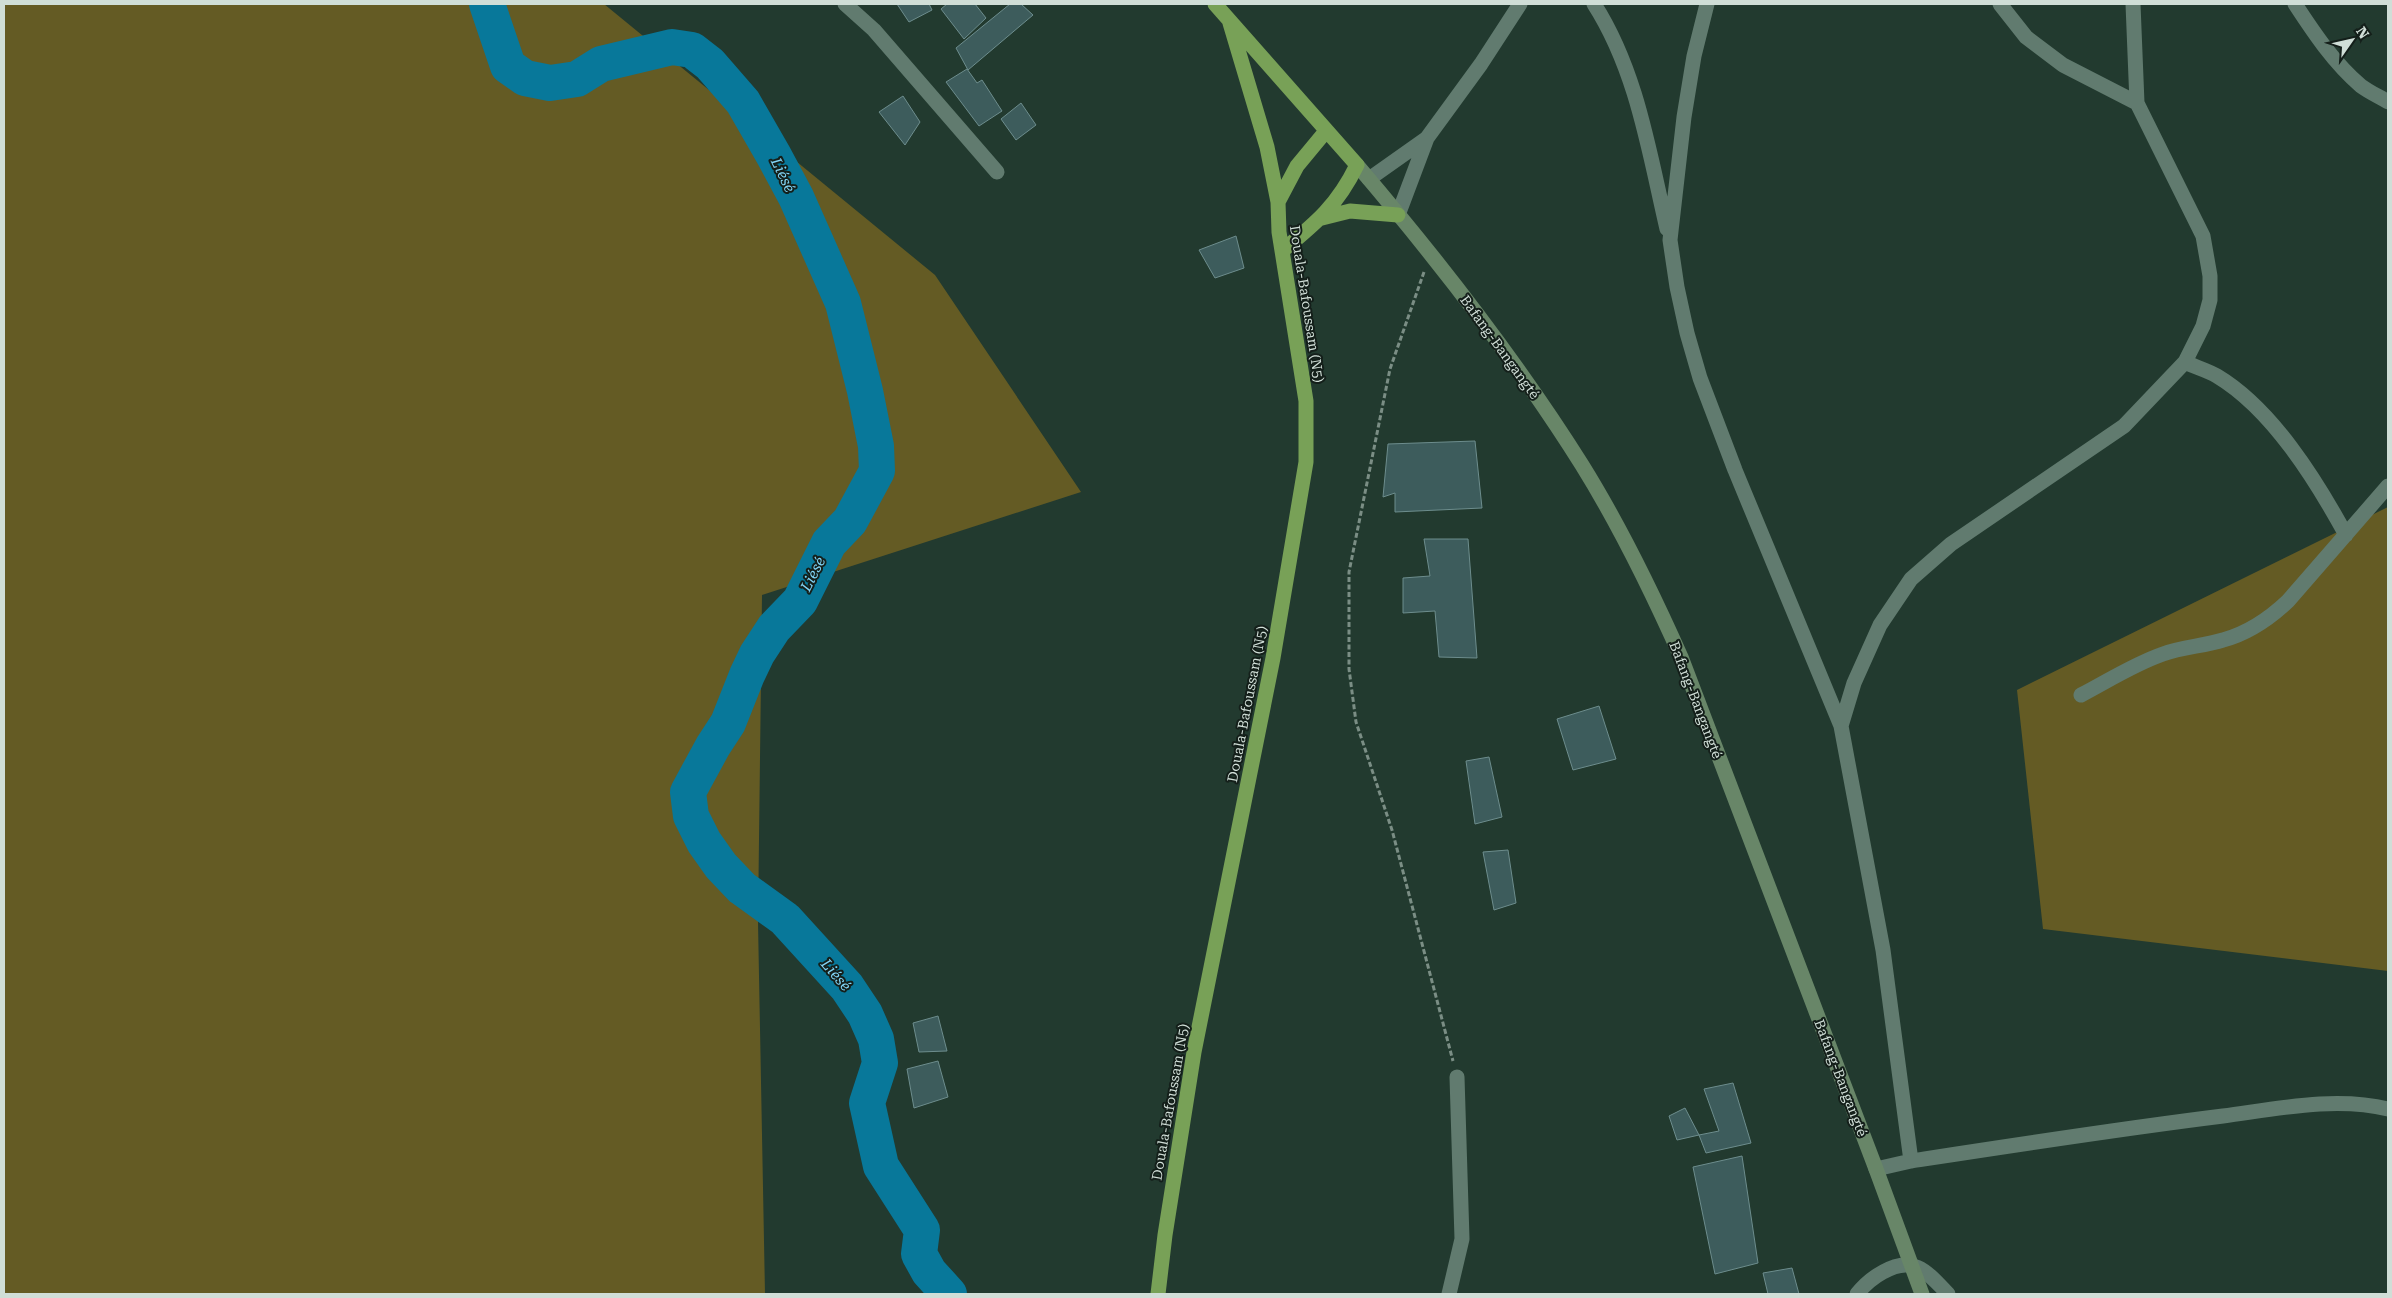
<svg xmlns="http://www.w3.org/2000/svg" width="2392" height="1298" font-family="'Roboto Serif',serif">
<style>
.forest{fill:#645b24}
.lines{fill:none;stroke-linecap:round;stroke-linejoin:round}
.river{stroke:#08789a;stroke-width:36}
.building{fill:#3d5c5c;stroke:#6d8d8d}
.path{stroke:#7b8e85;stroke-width:3;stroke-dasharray:5 2.5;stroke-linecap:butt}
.street{stroke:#617b6f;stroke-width:15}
.secondary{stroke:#688668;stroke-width:15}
.highway{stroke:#78a157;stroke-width:15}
.labels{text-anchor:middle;stroke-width:4;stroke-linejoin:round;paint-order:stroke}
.street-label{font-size:14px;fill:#d0ded7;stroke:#141f1a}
.water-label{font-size:15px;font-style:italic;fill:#82d5f7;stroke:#141f1a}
</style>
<rect width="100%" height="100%" fill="#223a2f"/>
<path class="forest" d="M 4,4 L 604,4 L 935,275 L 1081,492 L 762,595 L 758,922 L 765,1294 L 4,1294 Z
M 2388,507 L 2388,971 L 2043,929 L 2017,690 Z"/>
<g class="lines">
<path class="river" d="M 487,4 L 508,66 L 525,78 L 550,83 L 577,79 L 601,64 L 672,47 L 692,50 L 710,64 L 743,102 L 774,156 L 796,197 L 843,303 L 865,391 L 876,446 L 877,471 L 850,521 L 829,543 L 800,601 L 774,628 L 757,654 L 747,675 L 728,723 L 713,746 L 688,792 L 691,816 L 704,842 L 721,866 L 742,888 L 785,919 L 847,987 L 865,1014 L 876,1039 L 880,1063 L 867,1103 L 881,1166 L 922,1230 L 919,1254 L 929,1272 L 949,1294"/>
</g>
<path class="building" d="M 897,4 L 929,4 L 932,10 L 909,22 Z
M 947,4 L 975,4 L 986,18 L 964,39 L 941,9 Z
M 1010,4 L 1021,4 L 1033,15 L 968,70 L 956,48 Z
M 967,69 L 977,83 L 982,80 L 1002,111 L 979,126 L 946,82 Z
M 903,96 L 920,122 L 905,145 L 879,112 Z
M 1021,103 L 1036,125 L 1016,140 L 1001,119 Z
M 1236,236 L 1244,268 L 1215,278 L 1199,250 Z
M 1475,441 L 1482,508 L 1395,512 L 1395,493 L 1383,497 L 1388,444 Z
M 1424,539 L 1468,539 L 1477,658 L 1439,657 L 1435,611 L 1403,613 L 1403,578 L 1430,576 Z
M 1599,706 L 1616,759 L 1573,770 L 1557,719 Z
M 1489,757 L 1502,817 L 1475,824 L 1466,761 Z
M 1508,850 L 1516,903 L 1494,910 L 1483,852 Z
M 938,1016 L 947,1051 L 919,1052 L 913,1023 Z
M 938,1061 L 948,1097 L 914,1108 L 907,1069 Z
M 1733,1083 L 1751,1143 L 1706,1153 L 1699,1135 L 1719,1131 L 1704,1089 Z
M 1685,1108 L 1699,1135 L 1677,1140 L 1669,1116 Z
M 1742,1156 L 1758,1263 L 1715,1274 L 1693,1167 Z
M 1792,1268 L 1799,1294 L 1768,1294 L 1763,1273 Z"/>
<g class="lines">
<path class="path" d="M 1424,272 L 1390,369 L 1349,572 L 1349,669 L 1356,722 L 1392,830 L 1453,1061"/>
<path class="street" d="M 845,4 L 874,30 L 997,172
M 1594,4 C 1637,71 1649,152 1667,229
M 1707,4 L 1694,56 L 1684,117 L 1670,240 L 1677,287 L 1687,333 L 1700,378 L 1735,470 L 1841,726
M 2133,4 L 2137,103
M 2295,4 C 2314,33 2334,63 2361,86 C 2369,92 2380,97 2388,102
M 1369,179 L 1427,138 L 1481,64 L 1520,4
M 1398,215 L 1427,138
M 2185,362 C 2195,367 2207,370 2217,376 C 2272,409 2316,480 2346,535
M 2081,695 C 2108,681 2134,664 2163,654 C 2182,647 2204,646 2223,640 C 2249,633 2269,619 2288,601 L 2388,486
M 1911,1161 L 1883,950 L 1841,726 L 1854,683 L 1880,625 L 1911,579 L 1951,544 L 2124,426 L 2185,362 L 2203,326 L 2210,300 L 2210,276 L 2203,236 L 2137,103 L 2063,65 L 2026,37 L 2000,4
M 1876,1169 L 1911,1161 C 2015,1145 2118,1129 2223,1116 C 2276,1109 2335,1096 2388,1109
M 1449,1294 L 1462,1239 L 1457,1077
M 1857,1294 C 1865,1284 1872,1278 1883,1272 C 1914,1254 1928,1273 1948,1294"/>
<path class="secondary" d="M 1357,165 C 1438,260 1516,360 1582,465 C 1620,526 1652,592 1681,657 L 1876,1169 L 1922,1294"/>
<path class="highway" d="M 1215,4 L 1357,165 C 1337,206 1316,223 1282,251
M 1230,23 L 1267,147 L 1278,202
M 1322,218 L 1350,211 L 1398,215
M 1158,1294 L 1165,1235 L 1194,1052 L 1273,658 L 1306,462 L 1306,401 L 1279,232 L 1278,202 L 1297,166 L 1326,131"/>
</g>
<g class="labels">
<g class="street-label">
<text transform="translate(1307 304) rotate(81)" y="5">Douala-Bafoussam (N5)</text>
<text transform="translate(1500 347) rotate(54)" y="5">Bafang-Bangangté</text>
<text transform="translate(1696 700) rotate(69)" y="5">Bafang-Bangangté</text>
<text transform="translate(1247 704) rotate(-79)" y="5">Douala-Bafoussam (N5)</text>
<text transform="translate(1841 1078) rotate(69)" y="5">Bafang-Bangangté</text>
<text transform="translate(1170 1102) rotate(-80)" y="5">Douala-Bafoussam (N5)</text>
</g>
<g class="water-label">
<text transform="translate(783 175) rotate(64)" y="5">Liésé</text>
<text transform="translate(813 574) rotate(-63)" y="5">Liésé</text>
<text transform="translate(836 975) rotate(49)" y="5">Liésé</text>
</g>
</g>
<rect width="2392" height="1298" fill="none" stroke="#d0ded7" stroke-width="10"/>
<g transform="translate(2352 40) rotate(56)" stroke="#141f1a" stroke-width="4" paint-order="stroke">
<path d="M0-4L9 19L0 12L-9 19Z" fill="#d0ded7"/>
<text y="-8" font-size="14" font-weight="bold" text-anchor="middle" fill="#d0ded7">N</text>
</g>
</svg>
